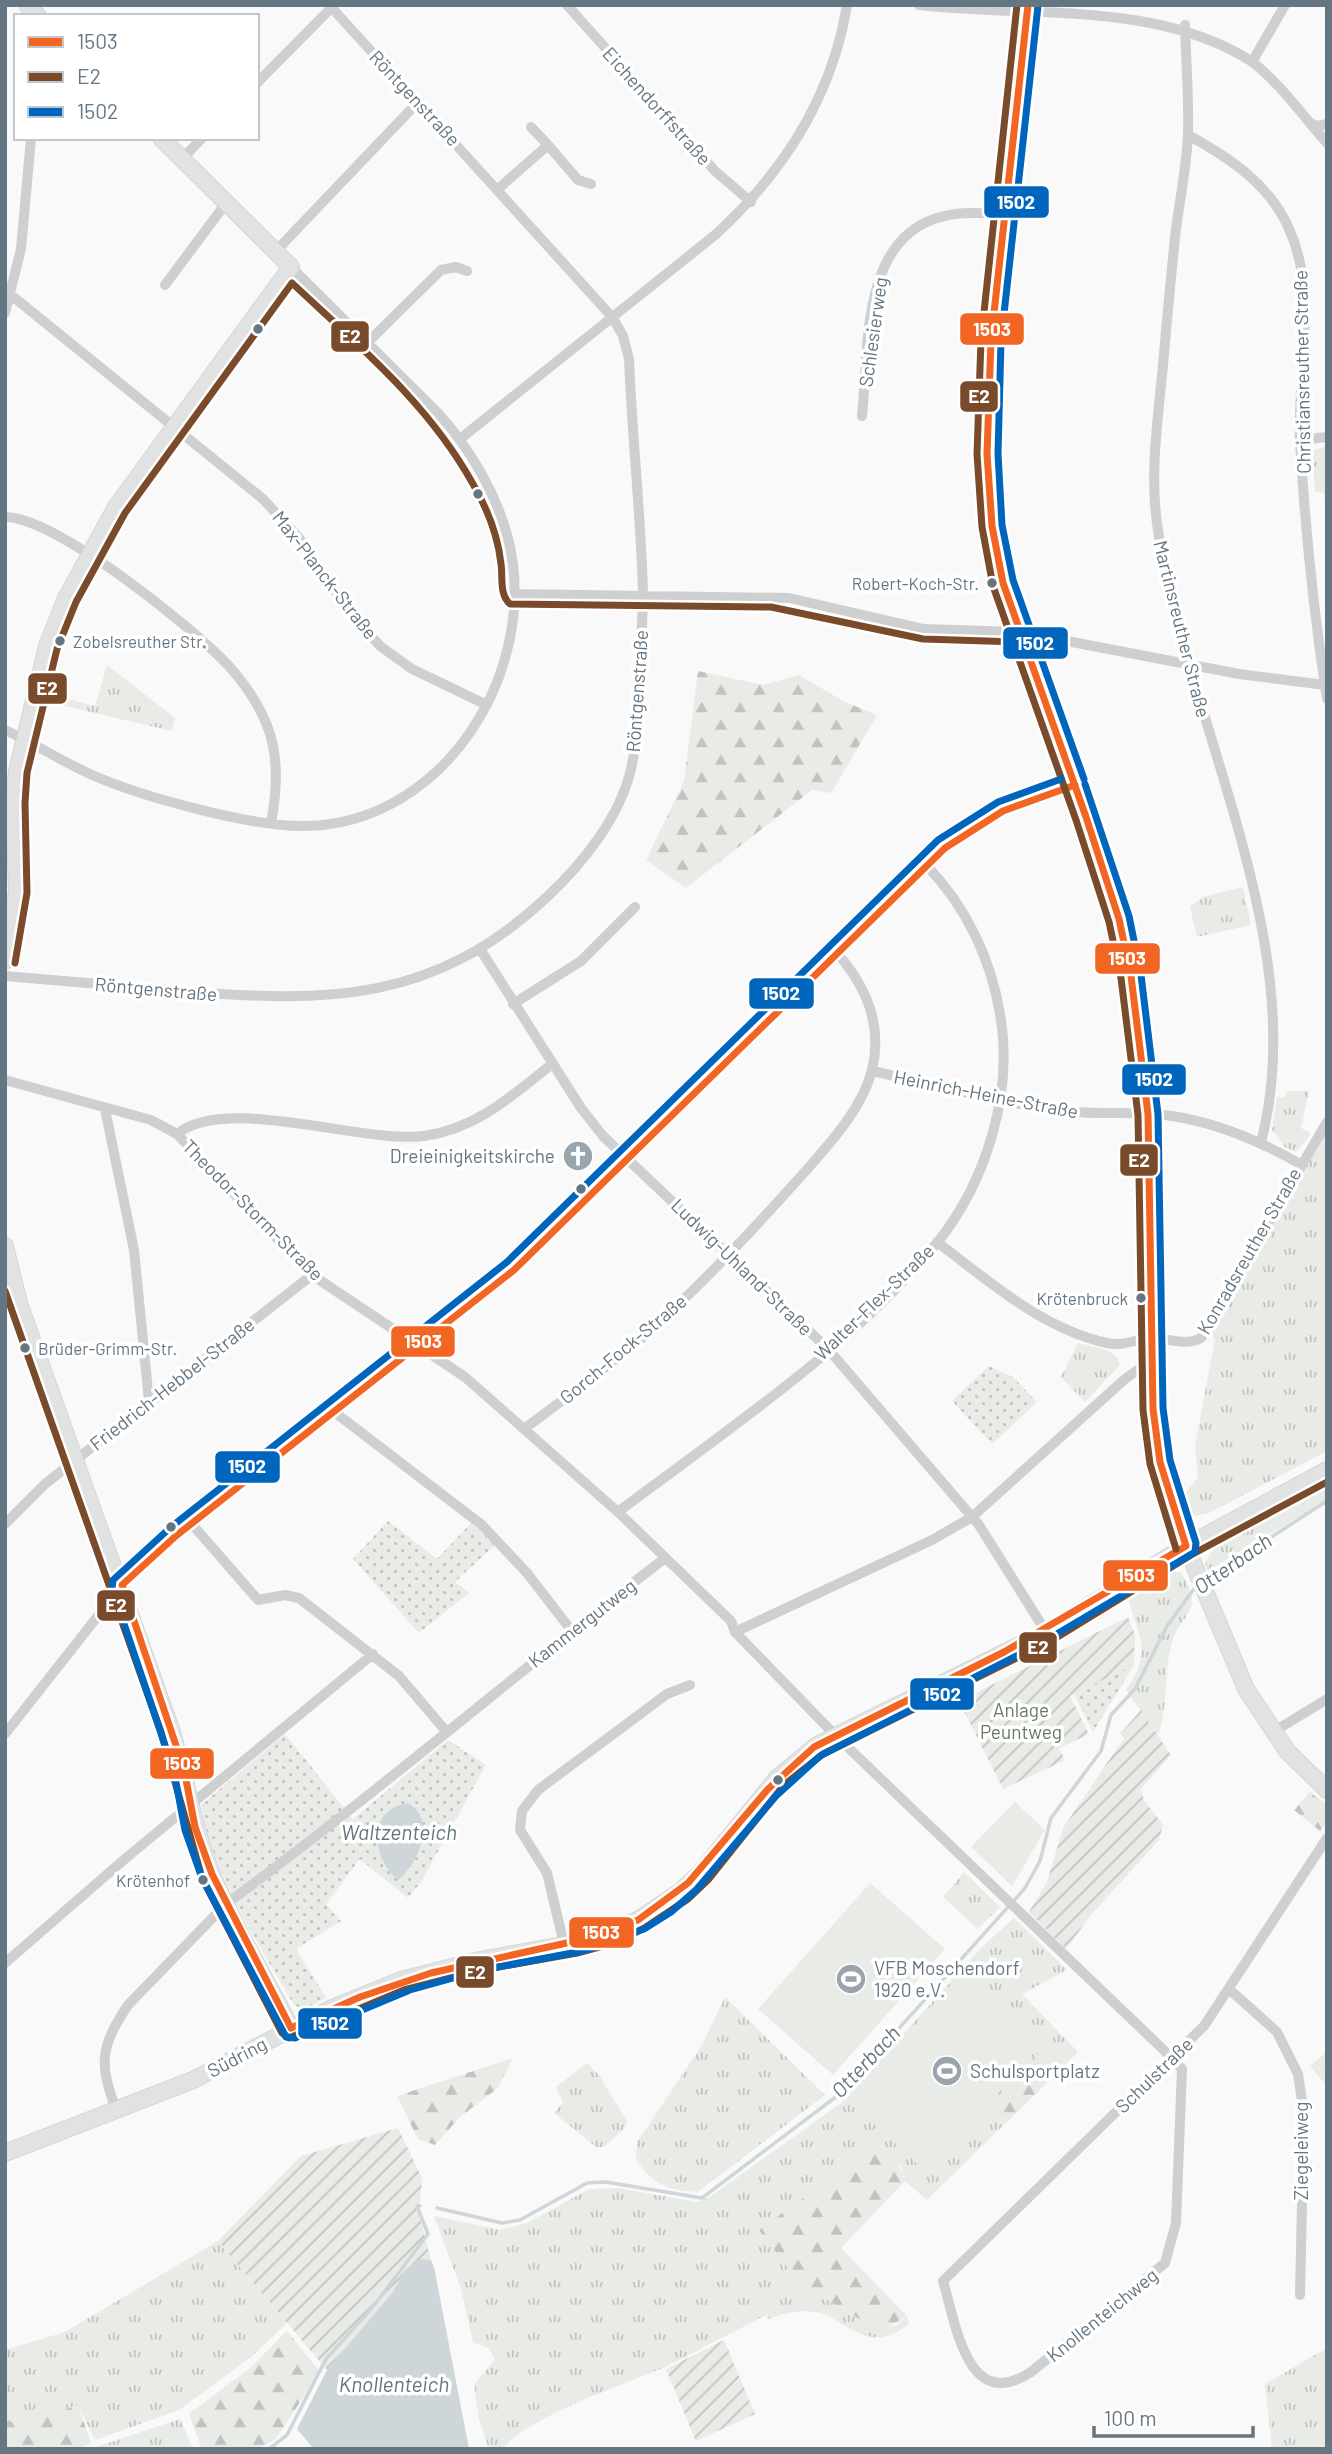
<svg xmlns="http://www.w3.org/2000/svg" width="1332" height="2454" font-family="Barlow,sans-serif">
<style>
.grass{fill:url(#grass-tufts)}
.forest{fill:url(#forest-firs)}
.park{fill:url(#park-dots)}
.garden{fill:url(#garden-furrows)}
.pitch{fill:#e8ebe6}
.water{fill:#ced6d9}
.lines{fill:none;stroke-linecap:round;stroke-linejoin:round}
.stream{stroke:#ced6d9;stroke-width:3.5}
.secondary-casing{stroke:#d5d6d7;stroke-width:18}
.street{stroke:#cecfd0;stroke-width:10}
.secondary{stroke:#e1e2e2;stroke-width:16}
.bus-1-casing{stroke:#fff;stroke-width:12}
.bus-2-casing{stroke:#fff;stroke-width:12}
.bus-3-casing{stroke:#fff;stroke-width:12}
.bus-1{stroke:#f26522;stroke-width:7}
.bus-2{stroke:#7a4b2a;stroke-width:7}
.bus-3{stroke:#0065bd;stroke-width:7}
.bus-dot{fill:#657683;stroke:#fff;stroke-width:2.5}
.labels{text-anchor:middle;stroke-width:7;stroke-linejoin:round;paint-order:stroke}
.bus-label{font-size:17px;fill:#657683;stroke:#fff;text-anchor:end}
.street-label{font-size:19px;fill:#657683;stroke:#fff}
.poi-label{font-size:19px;fill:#657683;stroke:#fff;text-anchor:start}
.park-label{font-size:19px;fill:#687a64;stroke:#fff}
.water-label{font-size:21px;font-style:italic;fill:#60757c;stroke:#fff}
.line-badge{stroke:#fff;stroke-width:2.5}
.badge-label{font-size:19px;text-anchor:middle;font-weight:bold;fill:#fff}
</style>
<defs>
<pattern id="grass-tufts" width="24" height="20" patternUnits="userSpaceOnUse" patternTransform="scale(1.75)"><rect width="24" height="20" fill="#e8ebe6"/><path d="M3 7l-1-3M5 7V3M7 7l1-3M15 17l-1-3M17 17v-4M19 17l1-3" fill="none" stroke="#c0c3c0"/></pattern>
<pattern id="forest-firs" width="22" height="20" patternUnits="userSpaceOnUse" patternTransform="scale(1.75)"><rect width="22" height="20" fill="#e8ebe6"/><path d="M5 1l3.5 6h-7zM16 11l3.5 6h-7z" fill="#c0c3c0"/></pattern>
<pattern id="park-dots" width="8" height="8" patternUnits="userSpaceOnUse" patternTransform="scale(1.75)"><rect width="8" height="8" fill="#e8ebe6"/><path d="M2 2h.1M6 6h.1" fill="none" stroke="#c0c3c0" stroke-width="1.8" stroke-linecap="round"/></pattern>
<pattern id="garden-furrows" width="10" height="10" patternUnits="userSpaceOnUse" patternTransform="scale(1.75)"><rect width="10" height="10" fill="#e8ebe6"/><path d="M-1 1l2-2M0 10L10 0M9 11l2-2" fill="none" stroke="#c0c3c0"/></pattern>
</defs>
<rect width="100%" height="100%" fill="#f9f9f9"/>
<path class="grass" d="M 1327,446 L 1327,510 L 1325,510 L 1324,493 L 1315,492 L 1312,451 Z
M 107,665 L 175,718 L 172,731 L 43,701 L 45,693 L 95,706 Z
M 1243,887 L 1251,925 L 1197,937 L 1190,907 L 1203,897 Z
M 1286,1091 L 1309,1091 L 1301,1128 L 1311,1134 L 1296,1152 L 1285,1147 L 1272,1130 L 1277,1097 L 1285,1097 Z
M 1327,1130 L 1327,1451 L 1209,1513 L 1193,1516 L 1187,1511 L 1182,1497 L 1198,1477 L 1195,1446 L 1215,1339 L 1207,1333 Z
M 1078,1343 C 1094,1347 1116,1348 1120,1365 L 1085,1402 L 1061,1377 Z
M 1327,1479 L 1327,1500 L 1208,1571 L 1205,1563 L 1217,1543 Z
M 1173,1572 L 1181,1572 C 1185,1581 1193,1592 1192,1603 C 1190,1615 1178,1625 1174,1637 C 1162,1668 1170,1703 1158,1735 L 1126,1690 C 1152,1653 1140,1638 1128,1599 Z
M 964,1872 L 1000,1907 L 978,1929 L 943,1897 Z
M 1014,1918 L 1067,1970 L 1022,1994 L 1078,2052 L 927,2200 L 905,2181 L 901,2166 L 851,2167 L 759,2230 L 824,2298 L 866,2323 L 895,2326 L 907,2316 L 909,2324 C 885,2342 872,2341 845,2326 C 837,2322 830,2315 821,2313 C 801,2309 787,2312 768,2319 L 766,2315 C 731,2333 696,2352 660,2369 C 619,2387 528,2416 503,2449 L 489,2449 L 479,2419 L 474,2385 L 495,2359 L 488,2348 L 473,2342 L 461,2289 L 434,2216 L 500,2230 L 527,2223 L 589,2189 L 618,2188 L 697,2202 L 708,2198 L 841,2103 L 981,1948 Z
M 725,1997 L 825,2095 L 698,2192 C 667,2190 655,2186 636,2160 L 637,2142 L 702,2045 Z
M 587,2063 L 599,2075 L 627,2121 L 625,2128 L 604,2147 L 596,2147 L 554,2113 L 563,2102 L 556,2087 Z
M 218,2241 L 287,2323 L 251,2357 L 179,2410 L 95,2440 L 78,2405 L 39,2418 L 5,2422 L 5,2350 L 65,2332 Z
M 1327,2348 L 1327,2449 L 1272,2449 L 1265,2384 Z
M 180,2419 L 193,2449 L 90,2449 Z"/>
<path class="forest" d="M 698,671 L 763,685 L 799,675 L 843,701 L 877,715 L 831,793 L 812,790 L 686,888 L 646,860 L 684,781 Z
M 1310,1792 L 1327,1805 L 1327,1822 L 1320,1831 L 1294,1810 Z
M 1045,2046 L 1056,2048 L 1061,2069 L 1007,2122 L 998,2114 L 995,2100 Z
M 513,2058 L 498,2088 L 460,2117 L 435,2145 L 418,2139 L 397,2096 Z
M 877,2152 C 894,2159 900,2163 905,2181 L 841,2248 L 907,2316 L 885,2329 L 866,2323 L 824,2298 L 814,2297 L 804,2289 L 759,2230 L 823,2184 Z
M 287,2331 L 320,2372 L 275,2440 L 256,2449 L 202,2449 L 189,2414 L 249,2369 Z
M 78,2405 L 91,2443 L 78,2449 L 5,2449 L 5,2422 L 39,2418 Z"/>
<path class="park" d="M 989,1366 L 1013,1377 L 1037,1402 L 992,1444 L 952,1401 Z
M 388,1521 L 437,1559 L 471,1523 L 495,1545 L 455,1582 L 469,1593 L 419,1633 L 353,1559 Z
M 1134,1665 L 1093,1732 L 1074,1694 Z
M 285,1734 L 353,1819 L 448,1740 L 486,1765 L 421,1882 L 408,1898 L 360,1859 L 326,1904 L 341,1921 L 296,1949 L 326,1998 L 304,2009 L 294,2005 C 258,1943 214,1877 201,1805 Z"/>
<path class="garden" d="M 1128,1617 L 1135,1635 L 1134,1665 L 1070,1696 L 1089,1734 L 1059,1748 L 1065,1760 L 1003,1789 L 959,1701 Z
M 1141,1710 L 1171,1755 L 1141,1789 L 1144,1800 L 1163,1825 L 1159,1840 L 1091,1915 L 1066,1949 L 1029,1912 L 1047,1882 L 1063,1828 L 1124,1738 L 1120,1734 Z
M 398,2128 L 422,2178 L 419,2214 L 431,2260 L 420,2259 L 404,2272 L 392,2293 L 327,2370 L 218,2241 L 301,2156 Z
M 724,2340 L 755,2414 L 696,2441 L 666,2369 Z"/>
<path class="pitch" d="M 1015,1802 L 1045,1830 L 1012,1886 L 971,1847 Z
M 870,1883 L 945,1949 L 833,2075 L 758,2009 Z
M 965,1969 L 1044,2041 L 928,2174 L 849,2100 Z
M 1327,2052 L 1327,2086 L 1310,2066 Z"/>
<path class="water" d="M 408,1803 C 438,1819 418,1864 398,1880 C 371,1857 366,1810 408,1803 Z
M 420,2259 L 431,2260 L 434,2267 L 469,2449 L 314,2449 L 297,2429 L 327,2370 L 392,2293 L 404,2272 Z"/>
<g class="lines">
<path class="stream" d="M 1205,1580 L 1327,1501
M 437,2208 L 502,2223 L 520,2220 L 587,2183 L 606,2182 L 702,2198 L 841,2093 L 1025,1888 L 1040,1861 L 1051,1818 L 1101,1751 L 1111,1715 L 1135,1689 L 1167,1626 L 1196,1586
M 269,2449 L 287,2435 L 326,2359 L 372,2308 L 428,2234 L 417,2206 L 420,2206"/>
<g class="secondary-casing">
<path id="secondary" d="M 27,5 L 38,16
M 1028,5 L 991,340 L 987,454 L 992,526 L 1003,583 L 1086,817 L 1119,919 L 1131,976 L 1148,1114 L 1150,1361 L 1160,1462 L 1186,1546 L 1246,1689 L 1287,1751 L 1327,1790
M 5,961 L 17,892 L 14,803 L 17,771 L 47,646 L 66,598 L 116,507 L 291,267 L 161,138
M 5,1246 L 19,1303 L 171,1729 C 186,1777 193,1827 212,1874 C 234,1927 265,1977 291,2028
M 5,2153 L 193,2080 L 332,2008 L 401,1980 L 480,1960 L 574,1943 L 614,1932 L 641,1918 L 681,1891 L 701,1872 L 777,1778 L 817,1745 L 1046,1632 L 1186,1546 L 1327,1470"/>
</g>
<path class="street" d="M 567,5 L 715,171 L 751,202
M 919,5 C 1031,18 1154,0 1251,61 C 1279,82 1303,116 1327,143
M 1185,25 C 1186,61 1189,97 1188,133 C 1187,165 1180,198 1176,229 C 1171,274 1167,320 1163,365 C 1158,419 1149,476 1158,530 C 1187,724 1313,945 1261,1142
M 1252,62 L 1285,5
M 257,83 L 334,5
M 1309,122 L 1316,126 L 1327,124
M 1188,135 C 1230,158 1271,185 1290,231 C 1318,296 1297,372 1300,441 C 1305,527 1314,615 1327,699
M 548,145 L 578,180 L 591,184
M 182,159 L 202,138
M 498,189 L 548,145 L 531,127
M 275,252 L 419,101
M 165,285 L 226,203
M 11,295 L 263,499 L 299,538 L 348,609 L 380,646 L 412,669 L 487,705
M 5,313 L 21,249 L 31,138
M 368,342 L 441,270 L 456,267 L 467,271
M 862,416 C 869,351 860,242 937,218 C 959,211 984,213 1007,214
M 460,439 L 715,235 C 783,173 832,97 847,5
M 1300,440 L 1327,437
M 5,517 C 56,517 192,627 228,665 C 244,683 260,706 268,728 C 279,758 277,792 271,823
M 514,594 L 789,598 L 924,629 L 1020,632 L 1239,674 L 1325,685
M 5,730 C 34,743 61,761 90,774 C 139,796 251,827 305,826 C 446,824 541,668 508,538 C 496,493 470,449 439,414 L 291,267
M 480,949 L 581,1108 L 603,1136 L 828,1349 L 979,1525 L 1046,1632
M 5,976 C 64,981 123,986 181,991 C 328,1003 434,1003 548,896 C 583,863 620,817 631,769 C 638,739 637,708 639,678 C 640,650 643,621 643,593 C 641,515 632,437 629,359 L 623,336 L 613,318 L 332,8
M 513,1004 L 581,961 L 635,907
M 872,1071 C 932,1084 994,1101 1055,1110 C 1094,1116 1133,1110 1172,1116 C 1218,1123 1260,1141 1300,1164
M 5,1080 L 151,1120 L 177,1134 L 312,1275 L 465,1377 L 618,1512 L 731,1621 L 735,1632 L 835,1735 L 1172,2058 L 1182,2069 L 1176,2223 L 1165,2263 L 1031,2372 C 967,2414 956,2324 943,2281 L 1204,2026 L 1327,1838
M 105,1109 L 134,1250 L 149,1401
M 177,1134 C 226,1094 361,1144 424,1136 C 476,1129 512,1096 552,1064
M 937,1242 C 989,1281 1042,1329 1107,1343 C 1124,1347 1138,1338 1154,1338 C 1170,1339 1187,1346 1201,1338 L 1327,1122
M 333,1411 L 482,1525 L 527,1573 L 571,1630
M 524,1429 C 564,1399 604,1370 642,1338 C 699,1288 752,1231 802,1175 C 828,1145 862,1110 872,1070 C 883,1025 866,986 837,953
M 618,1512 C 724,1432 853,1346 937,1243 C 986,1182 1014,1093 1000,1014 C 991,959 966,906 926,865
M 191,1523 L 258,1600 L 285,1595 L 299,1598 L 399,1676 L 445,1730
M 5,1524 L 45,1484 L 312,1275
M 735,1632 L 932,1540 L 972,1517 L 1125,1379 L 1150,1361
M 1273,1732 L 1327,1699
M 5,1734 L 131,1574 L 274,1457 L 514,1270 L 945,848 L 1003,811 L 1075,785
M 564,1944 L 547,1873 L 520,1830 L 522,1811 L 538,1790 L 667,1694 L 690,1685
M 5,1963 L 126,1858 L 373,1654
M 1230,1990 L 1277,2032 L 1298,2074 L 1304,2114 L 1300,2295
M 117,2112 C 99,2064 99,2049 128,2005 L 226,1904 C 376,1794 518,1672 665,1558"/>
<use href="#secondary" class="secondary"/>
<g class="bus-1-casing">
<path id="bus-1" d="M 291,2028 L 360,1997 L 431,1973 L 580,1940 L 638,1920 L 688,1883 L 768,1789 L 814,1747 L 1004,1652 L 1186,1546 L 1160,1462 L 1153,1409 L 1148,1114 L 1131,976 L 1119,919 L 1086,817 L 1003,583 L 992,526 L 987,454 L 991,340 L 1028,5
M 291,2028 L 212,1874 L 195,1827 L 184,1769 L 122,1585 L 177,1535 L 514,1270 L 945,848 L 1003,811 L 1075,785"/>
</g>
<g class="bus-2-casing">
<path id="bus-2" d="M 1017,5 L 981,340 L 977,454 L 982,527 L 993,586 L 1076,820 L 1109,922 L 1121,978 L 1138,1115 L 1143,1410 L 1150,1464 L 1176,1549
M 15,963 L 27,893 L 25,803 L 27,773 L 57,649 L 76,602 L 125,513 L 292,283 C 358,345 429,404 473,484 C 487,508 498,536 501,564 C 503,576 499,595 510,604 L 771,607 L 923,639 L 1020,642
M 5,1291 L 161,1732 L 202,1878 L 282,2033 L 289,2038 L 404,1990 L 482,1970 L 577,1953 L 618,1942 L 646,1927 L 688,1899 L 708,1880 L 784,1785 L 823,1754 L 1051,1641 L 1191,1555 L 1327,1482"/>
</g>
<g class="bus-3-casing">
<path id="bus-3" d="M 1038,6 L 1001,341 L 998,454 L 1002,525 L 1013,580 L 1084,779
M 1061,779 L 998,802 L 938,840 L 507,1262 L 171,1527 L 113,1580 L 112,1588 L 174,1772 L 185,1830 L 202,1878 L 286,2037 L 295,2038 L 410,1990 L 482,1970 L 583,1951 L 644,1929 L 671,1912 L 696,1890 L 776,1796 L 820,1756 L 1040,1644 L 1195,1552 L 1196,1543 L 1170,1460 L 1163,1408 L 1158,1114 L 1141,975 L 1129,916 L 1085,784"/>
</g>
<use href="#bus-1" class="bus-1"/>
<use href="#bus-2" class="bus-2"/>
<use href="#bus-3" class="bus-3"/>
</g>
<defs>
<g id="church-disc" transform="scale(1.575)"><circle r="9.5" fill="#99a4ac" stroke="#fff"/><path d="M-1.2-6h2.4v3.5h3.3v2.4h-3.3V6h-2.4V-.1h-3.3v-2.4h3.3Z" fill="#fff"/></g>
<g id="stadium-disc" transform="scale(1.575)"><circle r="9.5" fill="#99a4ac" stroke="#fff"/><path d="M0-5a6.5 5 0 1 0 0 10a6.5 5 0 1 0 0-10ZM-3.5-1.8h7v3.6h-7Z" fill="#fff"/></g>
</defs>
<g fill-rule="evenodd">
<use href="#church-disc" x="578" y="1156"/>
<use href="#stadium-disc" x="851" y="1979"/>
<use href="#stadium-disc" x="947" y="2071"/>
</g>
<g class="bus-dot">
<circle cx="258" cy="329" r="6"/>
<circle cx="478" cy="494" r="6"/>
<circle cx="992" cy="583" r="6"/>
<circle cx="60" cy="641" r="6"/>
<circle cx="581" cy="1189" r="6"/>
<circle cx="1141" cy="1298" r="6"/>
<circle cx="25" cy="1348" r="6"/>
<circle cx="171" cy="1527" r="6"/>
<circle cx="778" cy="1780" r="6"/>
<circle cx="203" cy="1880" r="6"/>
</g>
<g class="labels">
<g class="bus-label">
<text x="979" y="590">Robert-Koch-Str.</text>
<text x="73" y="648" text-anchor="start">Zobelsreuther Str.</text>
<text x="1128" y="1305">Krötenbruck</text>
<text x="38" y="1355" text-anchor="start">Brüder-Grimm-Str.</text>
<text x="190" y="1887">Krötenhof</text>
</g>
<g class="street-label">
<text transform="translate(415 98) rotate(47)" y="7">Röntgenstraße</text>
<text transform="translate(657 106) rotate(48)" y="7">Eichendorffstraße</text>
<text transform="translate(873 332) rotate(-82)" y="7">Schlesierweg</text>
<text transform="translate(1302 372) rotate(-91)" y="7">Christiansreuther Straße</text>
<text transform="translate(325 575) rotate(52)" y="7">Max-Planck-Straße</text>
<text transform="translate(1182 629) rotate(76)" y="7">Martinsreuther Straße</text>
<text transform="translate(637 691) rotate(-86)" y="7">Röntgenstraße</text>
<text transform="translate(156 989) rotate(5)" y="7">Röntgenstraße</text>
<text transform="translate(986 1094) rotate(11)" y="7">Heinrich-Heine-Straße</text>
<text transform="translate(253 1210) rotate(45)" y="7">Theodor-Storm-Straße</text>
<text transform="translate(1249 1251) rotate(-60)" y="7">Konradsreuther Straße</text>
<text transform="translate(742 1267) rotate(44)" y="7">Ludwig-Uhland-Straße</text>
<text transform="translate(874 1302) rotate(-44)" y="7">Walter-Flex-Straße</text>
<text transform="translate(623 1349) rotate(-40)" y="7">Gorch-Fock-Straße</text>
<text transform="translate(172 1384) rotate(-38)" y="7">Friedrich-Hebbel-Straße</text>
<text transform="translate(582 1623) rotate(-38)" y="7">Kammergutweg</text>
<text transform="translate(237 2057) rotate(-28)" y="7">Südring</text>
<text transform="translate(1154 2075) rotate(-44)" y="7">Schulstraße</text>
<text transform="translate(1301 2151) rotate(-90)" y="7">Ziegeleiweg</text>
<text transform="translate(1102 2315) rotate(-39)" y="7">Knollenteichweg</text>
</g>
<g class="poi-label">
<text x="555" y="1163" text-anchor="end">Dreieinigkeitskirche</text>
<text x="874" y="1975">VFB Moschendorf<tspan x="874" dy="22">1920 e.V.</tspan></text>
<text x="970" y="2078">Schulsportplatz</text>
</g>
<g class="park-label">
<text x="1021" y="1717">Anlage<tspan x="1021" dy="22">Peuntweg</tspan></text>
</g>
<g class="water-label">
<text transform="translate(1233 1564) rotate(-35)" y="7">Otterbach</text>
<text x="399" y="1840">Waltzenteich</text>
<text transform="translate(866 2062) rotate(-47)" y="7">Otterbach</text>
<text x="394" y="2392">Knollenteich</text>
</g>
</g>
<g class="line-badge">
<rect x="983" y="185" width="67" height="34" rx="7" fill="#0065bd"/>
<rect x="959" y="312" width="66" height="34" rx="7" fill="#f26522"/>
<rect x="330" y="320" width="40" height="33" rx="7" fill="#7a4b2a"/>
<rect x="959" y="380" width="40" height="33" rx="7" fill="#7a4b2a"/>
<rect x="1002" y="626" width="67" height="34" rx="7" fill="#0065bd"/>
<rect x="27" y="672" width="41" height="33" rx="7" fill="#7a4b2a"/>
<rect x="1094" y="942" width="67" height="33" rx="7" fill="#f26522"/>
<rect x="748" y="977" width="67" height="33" rx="7" fill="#0065bd"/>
<rect x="1121" y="1063" width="66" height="33" rx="7" fill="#0065bd"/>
<rect x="1119" y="1143" width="40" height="34" rx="7" fill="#7a4b2a"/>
<rect x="390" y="1325" width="66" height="33" rx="7" fill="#f26522"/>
<rect x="214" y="1450" width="67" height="34" rx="7" fill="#0065bd"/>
<rect x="1102" y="1559" width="67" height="33" rx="7" fill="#f26522"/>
<rect x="96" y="1589" width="40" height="33" rx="7" fill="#7a4b2a"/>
<rect x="1018" y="1631" width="40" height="33" rx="7" fill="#7a4b2a"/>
<rect x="909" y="1677" width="66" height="34" rx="7" fill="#0065bd"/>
<rect x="149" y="1747" width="66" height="33" rx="7" fill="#f26522"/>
<rect x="568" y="1916" width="67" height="33" rx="7" fill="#f26522"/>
<rect x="455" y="1955" width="40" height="34" rx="7" fill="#7a4b2a"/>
<rect x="297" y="2007" width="66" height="33" rx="7" fill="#0065bd"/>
</g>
<g class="badge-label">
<text x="1016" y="209">1502</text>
<text x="992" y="336">1503</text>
<text x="350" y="343">E2</text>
<text x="979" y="403">E2</text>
<text x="1035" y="650">1502</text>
<text x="47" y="695">E2</text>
<text x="1127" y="965">1503</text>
<text x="781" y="1000">1502</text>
<text x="1154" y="1086">1502</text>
<text x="1139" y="1167">E2</text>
<text x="423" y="1348">1503</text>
<text x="247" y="1473">1502</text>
<text x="1136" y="1582">1503</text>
<text x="116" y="1612">E2</text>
<text x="1038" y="1654">E2</text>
<text x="942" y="1701">1502</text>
<text x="182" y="1770">1503</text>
<text x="601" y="1939">1503</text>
<text x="475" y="1979">E2</text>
<text x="330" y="2030">1502</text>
</g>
<rect width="1332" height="2454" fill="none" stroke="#657683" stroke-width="14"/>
<rect x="14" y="14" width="245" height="126" fill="#ffffff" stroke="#c1c8cd" stroke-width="2"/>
<rect x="28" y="37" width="35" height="10" fill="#f26522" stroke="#c1c8cd" stroke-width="2"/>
<text x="77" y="49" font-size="21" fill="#657683">1503</text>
<rect x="28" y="72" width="35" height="10" fill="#7a4b2a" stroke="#c1c8cd" stroke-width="2"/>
<text x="77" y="84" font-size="21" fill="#657683">E2</text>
<rect x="28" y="107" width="35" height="10" fill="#0065bd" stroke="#c1c8cd" stroke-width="2"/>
<text x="77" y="119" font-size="21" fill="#657683">1502</text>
<path d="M1094 2426v10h159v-10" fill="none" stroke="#657683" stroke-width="3.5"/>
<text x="1104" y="2426" font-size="21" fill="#657683" stroke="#ffffff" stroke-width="5" paint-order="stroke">100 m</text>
</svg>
